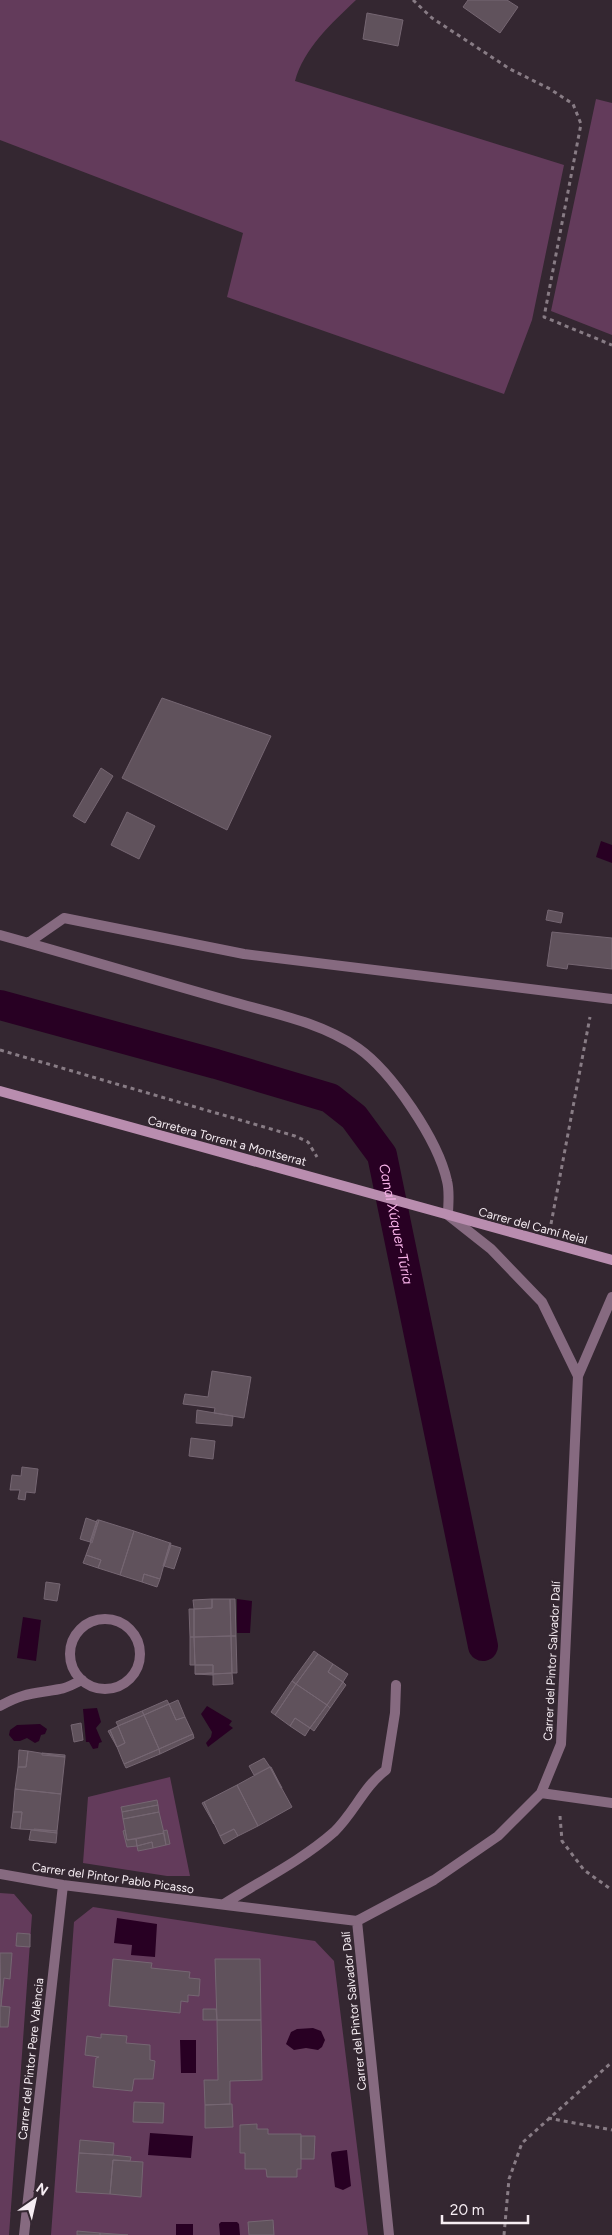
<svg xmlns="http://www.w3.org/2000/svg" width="612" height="2235" font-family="Figtree,sans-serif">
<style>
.green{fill:#633b5b}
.water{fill:#280023}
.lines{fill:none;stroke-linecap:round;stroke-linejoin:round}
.canal{stroke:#280023;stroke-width:30}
.building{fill:#60525c;stroke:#756672}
.path{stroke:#887c85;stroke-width:3;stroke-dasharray:4 4;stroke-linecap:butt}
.minor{stroke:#866a80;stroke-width:10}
.secondary{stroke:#b98daf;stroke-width:10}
.labels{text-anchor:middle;stroke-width:4.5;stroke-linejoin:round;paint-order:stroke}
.street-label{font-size:12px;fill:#f6edf3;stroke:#342731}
.water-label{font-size:14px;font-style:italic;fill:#f9b3ea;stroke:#342731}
</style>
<rect width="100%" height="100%" fill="#342731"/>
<path class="green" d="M 0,0 L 356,0 C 332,23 304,48 295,81 L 564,165 L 532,320 L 504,394 L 227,297 L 243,233 L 0,140 Z
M 596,99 L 612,103 L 612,335 L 551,311 Z
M 170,1777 L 190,1876 L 167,1876 L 83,1863 L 88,1797 Z
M 0,1893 L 14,1894 L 32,1915 L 9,2235 L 0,2235 Z
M 93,1907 L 315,1941 L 334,1961 L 368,2235 L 51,2235 L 74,1922 Z"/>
<path class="water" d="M 601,841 L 612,845 L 612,863 L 596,857 Z
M 237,1599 L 252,1601 L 250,1633 L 237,1633 Z
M 23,1617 L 41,1620 L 36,1661 L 17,1658 Z
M 207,1706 L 232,1721 L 229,1725 L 233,1728 L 208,1747 L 206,1743 L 211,1737 L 212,1732 L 201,1714 Z
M 97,1708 L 101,1722 L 96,1728 L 102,1742 L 99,1743 L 98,1748 L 93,1749 L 89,1742 L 86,1742 L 83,1709 Z
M 40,1724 L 47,1729 L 45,1734 L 41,1735 L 39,1741 L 35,1743 L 27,1738 L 20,1741 L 14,1741 L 9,1735 L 10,1730 L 17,1725 Z
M 117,1918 L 157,1924 L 155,1957 L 131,1955 L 132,1945 L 114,1943 Z
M 313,2028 L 321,2031 L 325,2040 L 322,2047 L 318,2050 L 306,2048 L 294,2050 L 286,2044 L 291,2032 L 297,2029 Z
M 180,2040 L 196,2040 L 196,2073 L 181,2073 Z
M 150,2133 L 193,2136 L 191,2158 L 148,2155 Z
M 347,2150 L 351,2186 L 343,2190 L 335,2187 L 331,2154 L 332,2152 Z
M 221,2222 L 237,2222 L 239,2224 L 240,2235 L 220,2235 L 219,2224 Z
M 176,2224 L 193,2224 L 193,2235 L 176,2235 Z"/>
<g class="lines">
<path class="canal" id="s1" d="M 0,1005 L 216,1064 L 330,1098 L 354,1117 L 382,1155 L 483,1646"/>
</g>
<path class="building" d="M 468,0 L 507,0 L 518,7 L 500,33 L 463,7 Z
M 367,13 L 403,20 L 398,46 L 363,39 Z
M 162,698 L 271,736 L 227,830 L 122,778 Z
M 101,768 L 113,776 L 85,823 L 73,816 Z
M 127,812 L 155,826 L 139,859 L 111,845 Z
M 548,910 L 563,913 L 561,923 L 546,920 Z
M 552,932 L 612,938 L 612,969 L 568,964 L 567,969 L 547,966 Z
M 212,1371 L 251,1377 L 244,1418 L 214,1413 L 215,1408 L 183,1404 L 185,1394 L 208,1397 Z
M 197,1410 L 233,1416 L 232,1426 L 196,1423 Z
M 191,1438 L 215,1441 L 213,1459 L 189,1456 Z
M 22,1467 L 38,1469 L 35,1493 L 26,1492 L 25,1500 L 18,1499 L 20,1490 L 10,1490 L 12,1475 L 21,1476 Z
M 86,1518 L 97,1522 L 90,1542 L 80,1539 Z
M 97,1520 L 99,1520 L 92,1543 L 90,1542 Z
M 99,1520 L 134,1531 L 120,1575 L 98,1568 L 101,1560 L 86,1555 Z
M 134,1531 L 170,1543 L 160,1579 L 144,1574 L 142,1582 L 120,1575 Z
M 170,1543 L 171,1543 L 164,1566 L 163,1566 Z
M 171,1545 L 181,1548 L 174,1569 L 164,1566 Z
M 86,1555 L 101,1560 L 98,1568 L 83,1563 Z
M 144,1574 L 160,1579 L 157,1587 L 142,1582 Z
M 46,1582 L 60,1584 L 57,1601 L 44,1599 Z
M 212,1599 L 212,1608 L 194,1609 L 193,1600 Z
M 212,1599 L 230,1599 L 231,1636 L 194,1637 L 194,1609 L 212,1608 Z
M 230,1599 L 235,1599 L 236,1636 L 231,1636 Z
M 189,1609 L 194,1609 L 194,1637 L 190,1637 Z
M 231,1636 L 236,1636 L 237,1673 L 232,1673 Z
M 231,1636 L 232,1673 L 213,1674 L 213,1665 L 195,1665 L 194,1637 Z
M 190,1637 L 194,1637 L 195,1665 L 190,1665 Z
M 314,1651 L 318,1654 L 296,1684 L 292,1681 Z
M 318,1654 L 333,1664 L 328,1672 L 343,1682 L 327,1705 L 296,1684 Z
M 333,1664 L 348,1674 L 343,1682 L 328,1672 Z
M 195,1665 L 213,1665 L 213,1673 L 195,1674 Z
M 213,1673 L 213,1675 L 195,1674 Z
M 232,1673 L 233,1684 L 213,1685 L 213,1674 Z
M 292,1681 L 296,1684 L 275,1715 L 271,1712 Z
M 343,1682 L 346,1685 L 330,1708 L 327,1705 Z
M 296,1684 L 327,1705 L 310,1728 L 295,1718 L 290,1726 L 275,1715 Z
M 167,1700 L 169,1704 L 144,1715 L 142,1711 Z
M 178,1700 L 185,1717 L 176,1720 L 169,1704 Z
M 169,1704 L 176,1720 L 185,1717 L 193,1734 L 159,1749 L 144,1715 Z
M 327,1705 L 330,1708 L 314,1731 L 310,1728 Z
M 142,1711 L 144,1715 L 118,1726 L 116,1722 Z
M 144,1715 L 159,1749 L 124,1764 L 117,1747 L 125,1743 L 118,1726 Z
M 295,1718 L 310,1728 L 305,1736 L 290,1726 Z
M 81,1723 L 83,1740 L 74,1742 L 71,1725 Z
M 118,1726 L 125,1743 L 117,1747 L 110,1730 Z
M 110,1730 L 117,1747 L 108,1731 Z
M 193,1734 L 194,1738 L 160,1754 L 159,1749 Z
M 159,1749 L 160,1754 L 126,1768 L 124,1764 Z
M 19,1750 L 28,1751 L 26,1767 L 18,1767 Z
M 28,1751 L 65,1757 L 61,1794 L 15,1789 L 18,1767 L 26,1767 Z
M 42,1753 L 65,1755 L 65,1757 L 42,1755 Z
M 264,1758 L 270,1767 L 254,1775 L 249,1766 Z
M 270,1767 L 292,1807 L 258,1826 L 237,1785 Z
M 270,1767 L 271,1767 L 282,1788 L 281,1788 Z
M 237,1785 L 258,1826 L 238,1836 L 234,1829 L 220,1836 L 204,1802 Z
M 15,1789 L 61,1794 L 57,1831 L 20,1829 L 22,1812 L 13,1812 Z
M 157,1800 L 158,1805 L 122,1812 L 121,1807 Z
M 204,1802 L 214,1824 L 202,1803 Z
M 158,1805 L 159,1812 L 123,1819 L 122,1812 Z
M 13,1812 L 22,1812 L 20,1829 L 11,1828 Z
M 159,1812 L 164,1833 L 127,1840 L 123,1819 Z
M 34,1829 L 57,1831 L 57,1833 L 34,1830 Z
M 234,1829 L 238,1836 L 224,1844 L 220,1836 Z
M 31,1830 L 57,1833 L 56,1843 L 29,1840 Z
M 125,1830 L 127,1840 L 136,1839 L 137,1846 L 127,1847 L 123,1831 Z
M 167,1830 L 170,1844 L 166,1845 L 163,1831 Z
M 164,1833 L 166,1845 L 153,1848 L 152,1842 L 137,1846 L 136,1839 Z
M 152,1842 L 153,1848 L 138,1851 L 137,1846 Z
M 17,1933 L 30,1934 L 30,1947 L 16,1946 Z
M 0,1953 L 12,1953 L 10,1979 L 4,1978 L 1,2006 Z
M 113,1959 L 152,1963 L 151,1968 L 190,1972 L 189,1978 L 200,1979 L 199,1996 L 188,1995 L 188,2002 L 181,2001 L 180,2013 L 109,2006 Z
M 215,1959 L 260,1959 L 261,2020 L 217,2020 Z
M 0,2006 L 10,2007 L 8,2027 L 0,2027 Z
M 203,2009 L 216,2009 L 217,2020 L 203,2020 Z
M 217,2020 L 261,2020 L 262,2080 L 230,2081 L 230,2104 L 205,2105 L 204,2080 L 218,2080 Z
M 101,2034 L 127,2036 L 126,2043 L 150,2045 L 150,2060 L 155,2061 L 153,2079 L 134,2079 L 132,2091 L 93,2087 L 96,2058 L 99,2057 L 85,2055 L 87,2036 L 101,2038 Z
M 134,2102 L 164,2103 L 163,2123 L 133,2122 Z
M 232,2104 L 233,2127 L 205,2128 L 205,2105 Z
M 257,2124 L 257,2129 L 268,2129 L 268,2134 L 301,2134 L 301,2169 L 297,2169 L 297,2177 L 267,2177 L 266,2169 L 245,2169 L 245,2153 L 240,2153 L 240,2125 Z
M 301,2136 L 315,2136 L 314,2159 L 301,2159 Z
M 80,2140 L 114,2143 L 113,2155 L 79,2153 Z
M 79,2153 L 113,2155 L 131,2157 L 130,2161 L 113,2160 L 110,2194 L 76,2192 Z
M 113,2160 L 143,2162 L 141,2197 L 110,2194 Z
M 273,2220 L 274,2235 L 249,2235 L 248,2222 Z
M 77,2231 L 100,2233 L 100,2235 L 77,2235 Z
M 100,2233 L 128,2235 L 100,2235 Z"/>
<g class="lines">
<path class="path" d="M 413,0 L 432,18 L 510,69 L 550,89 L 573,104 L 581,124 L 544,317 L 612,345
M 0,1050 L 295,1136 L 308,1142 L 317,1157
M 551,1224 L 590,1017
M 560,1816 L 562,1841 L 584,1870 L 612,1890
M 548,2118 L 612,2130
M 504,2235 L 509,2179 L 522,2143 L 612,2062"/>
<path class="minor" d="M 0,935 C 76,956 151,979 226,1000 C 270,1013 319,1021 358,1048 C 392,1072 438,1140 447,1181 C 450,1192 448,1205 448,1215 L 491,1249 L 542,1302 L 578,1376
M 28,943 L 64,918 L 244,954 L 612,999
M70 1654a35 35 0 1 1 70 0a35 35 0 1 1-70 0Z
M 0,1706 C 25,1692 34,1694 60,1689 C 68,1688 75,1683 82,1680
M 541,1793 L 612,1803
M 0,1874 L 63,1885 L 357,1921
M 224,1904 C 260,1881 301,1861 334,1832 C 354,1813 364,1786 386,1770 L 395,1713 L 396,1685
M 357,1921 L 434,1880 L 498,1836 L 541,1793 L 561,1744 L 578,1376 L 612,1297
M 357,1921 L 389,2235
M 24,2235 L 63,1885"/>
<path class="secondary" d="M 0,1091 L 612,1260"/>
</g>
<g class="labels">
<g class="street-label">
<text transform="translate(227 1141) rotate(15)" y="4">Carretera Torrent a Montserrat</text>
<text transform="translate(533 1226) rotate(15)" y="4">Carrer del Camí Reial</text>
<text transform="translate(552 1661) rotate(-87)" y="4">Carrer del Pintor Salvador Dalí</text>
<text transform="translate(113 1878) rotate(8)" y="4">Carrer del Pintor Pablo Picasso</text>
<text transform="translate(354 2011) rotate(-96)" y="4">Carrer del Pintor Salvador Dalí</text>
<text transform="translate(31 2059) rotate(-84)" y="4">Carrer del Pintor Pere València</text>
</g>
<g class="water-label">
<text dy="5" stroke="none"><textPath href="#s1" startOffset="491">Canal Xúquer-Túria</textPath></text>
</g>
</g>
<g transform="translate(35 2200) rotate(34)" stroke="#342731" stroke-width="4" paint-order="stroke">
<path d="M0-4L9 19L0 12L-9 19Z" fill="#f6edf3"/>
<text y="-8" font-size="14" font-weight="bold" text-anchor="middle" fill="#f6edf3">N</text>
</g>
<path d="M442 2215v8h86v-8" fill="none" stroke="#f6edf3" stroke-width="2.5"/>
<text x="450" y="2215" font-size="15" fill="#f6edf3" stroke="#342731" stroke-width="4" paint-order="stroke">20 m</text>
</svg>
